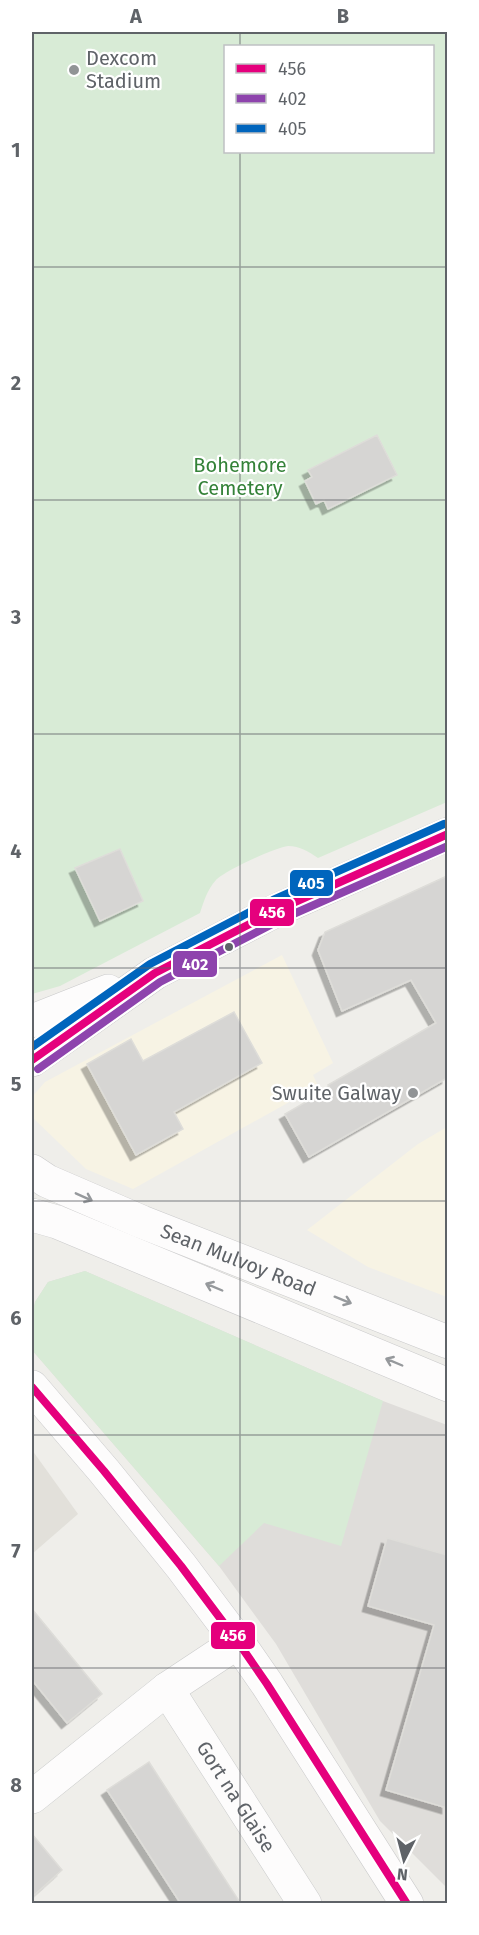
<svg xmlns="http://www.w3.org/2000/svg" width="479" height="1935" font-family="'Fira Sans',sans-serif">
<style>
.commercial{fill:#f7f3e4}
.industrial{fill:#dfddda}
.education{fill:#e2e0da}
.green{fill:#d8ebd6;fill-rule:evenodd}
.building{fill:#d6d5d3;stroke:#deddd9;stroke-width:1.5;filter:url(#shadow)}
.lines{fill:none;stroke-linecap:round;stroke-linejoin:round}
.street-casing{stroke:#cbcccc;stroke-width:34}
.secondary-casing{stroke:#cacacb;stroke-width:34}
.street{stroke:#fdfcfc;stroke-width:33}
.secondary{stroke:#fdfcfc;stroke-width:33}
.bus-1-casing{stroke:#fff;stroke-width:12}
.bus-2-casing{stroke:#fff;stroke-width:12}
.bus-3-casing{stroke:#fff;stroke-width:12}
.bus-1{stroke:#e5007d;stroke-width:8}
.bus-2{stroke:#8e44ad;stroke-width:8}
.bus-3{stroke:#0065bd;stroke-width:8}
.oneway{stroke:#96999c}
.grid{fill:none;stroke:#5f6368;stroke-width:1.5;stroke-opacity:0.55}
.poi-dot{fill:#919496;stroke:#fff;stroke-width:2}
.bus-dot{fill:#5f6368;stroke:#fff;stroke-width:2}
.labels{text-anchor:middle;stroke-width:4.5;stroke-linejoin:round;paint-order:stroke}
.poi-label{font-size:20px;fill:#5f6368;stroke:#fff;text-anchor:start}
.park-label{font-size:20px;fill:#348238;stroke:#fff}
.street-label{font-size:20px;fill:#5f6368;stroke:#fff}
.line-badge{stroke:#fff;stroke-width:2}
.badge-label{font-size:16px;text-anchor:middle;font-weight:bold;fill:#fff}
.neatline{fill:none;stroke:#5f6368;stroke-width:2}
.grid-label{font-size:20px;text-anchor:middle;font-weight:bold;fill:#5f6368}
</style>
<defs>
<filter id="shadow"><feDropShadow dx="-5.5" dy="5.5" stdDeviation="0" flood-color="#0004"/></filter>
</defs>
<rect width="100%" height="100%" fill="#efeeea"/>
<path class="commercial" d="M 282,955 L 333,1063 L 313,1075 L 318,1086 L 133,1189 L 86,1169 L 32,1117 L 32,1097 L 45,1082 Z
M 447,1127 L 447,1297 L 368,1267 L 307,1230 L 418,1144 Z"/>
<path class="industrial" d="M 85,1271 L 383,1401 L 447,1425 L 447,1888 L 380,1821 L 276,1644 L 219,1566 L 32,1350 L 32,1318 L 35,1302 L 48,1282 Z"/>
<path class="education" d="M 32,1450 L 78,1514 L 32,1554 Z"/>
<path class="green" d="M 32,32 L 447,32 L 447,802 L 318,858 C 309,852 300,846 288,846 C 276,847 224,871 216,880 C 207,890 204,901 200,913 L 60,986 L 32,994 ZM 225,46 L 432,46 L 432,152 L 225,152 Z
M 85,1271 L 383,1401 L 341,1546 L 264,1523 L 219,1566 L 32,1350 L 32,1318 L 35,1302 L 48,1282 Z"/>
<path class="building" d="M 377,435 L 397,475 L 328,509 L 324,500 L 316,504 L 305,481 L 312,477 L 308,470 Z
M 120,849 L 143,901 L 100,921 L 75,868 Z
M 447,876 L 447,1078 L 309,1157 L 285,1114 L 330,1088 L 328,1085 L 436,1023 L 411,980 L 342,1011 L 318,950 L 325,932 Z
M 234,1012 L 262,1063 L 174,1112 L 183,1129 L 136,1155 L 87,1064 L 131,1039 L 143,1061 Z
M 387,1538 L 447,1555 L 447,1808 L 386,1790 L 434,1625 L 368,1606 Z
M 32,1609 L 102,1694 L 67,1723 L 32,1680 Z
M 149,1762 L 241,1904 L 181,1904 L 107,1790 Z
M 32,1834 L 62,1870 L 32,1897 Z"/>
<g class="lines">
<g class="street-casing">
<g id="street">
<path id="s1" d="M 167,1689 L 305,1904"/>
<path d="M 32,1797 L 167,1689 L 238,1642"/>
</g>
</g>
<g class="secondary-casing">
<g id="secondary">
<path d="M 32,1021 L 108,991"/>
<path d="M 32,1060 L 155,973 L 277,910 L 448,834"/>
<path id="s2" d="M 32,1171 L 47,1181 L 142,1222 L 448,1342"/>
<path d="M 32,1215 L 57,1222 L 448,1385"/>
<path d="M 32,1387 L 104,1471 L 181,1566 L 238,1642 L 267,1684 L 407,1904"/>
</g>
</g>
<use href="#street" class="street"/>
<use href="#secondary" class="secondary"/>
<g class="bus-1-casing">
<path id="bus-1" d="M 32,1060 L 155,973 L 277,910 L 448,834
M 32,1387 L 104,1471 L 181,1566 L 238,1642 L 267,1684 L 407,1904"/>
</g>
<g class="bus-2-casing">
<path id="bus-2" d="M 38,1069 L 160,982 L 282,919 L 448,846"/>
</g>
<g class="bus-3-casing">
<path id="bus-3" d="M 32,1047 L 150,964 L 273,900 L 444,824"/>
</g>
<use href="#bus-1" class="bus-1"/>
<use href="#bus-2" class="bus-2"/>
<use href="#bus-3" class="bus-3"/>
</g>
<defs><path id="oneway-shaft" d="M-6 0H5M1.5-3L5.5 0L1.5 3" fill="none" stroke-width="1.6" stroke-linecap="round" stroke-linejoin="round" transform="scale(1.5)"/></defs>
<g class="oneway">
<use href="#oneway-shaft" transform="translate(84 1197) rotate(24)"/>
<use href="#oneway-shaft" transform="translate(214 1287) rotate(-157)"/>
<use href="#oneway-shaft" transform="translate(343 1300) rotate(22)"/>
<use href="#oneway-shaft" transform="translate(394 1362) rotate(-157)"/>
</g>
<path class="grid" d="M 240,32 L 240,46M 240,152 L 240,1904M 32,267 L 448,267M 32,500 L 448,500M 32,734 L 448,734M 32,968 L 448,968M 32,1201 L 448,1201M 32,1435 L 448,1435M 32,1668 L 448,1668"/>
<g class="poi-dot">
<circle cx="74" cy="70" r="6"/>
<circle cx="413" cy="1093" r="6"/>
</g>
<circle class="bus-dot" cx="229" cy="947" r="5"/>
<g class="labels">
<g class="poi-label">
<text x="86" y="65">Dexcom<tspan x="86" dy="23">Stadium</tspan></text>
<text x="401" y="1100" text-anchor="end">Swuite Galway</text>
</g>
<g class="park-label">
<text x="240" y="472">Bohemore<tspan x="240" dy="23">Cemetery</tspan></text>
</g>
<g class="street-label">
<text dy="7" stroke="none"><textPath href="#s2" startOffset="225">Sean Mulvoy Road</textPath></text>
<text dy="7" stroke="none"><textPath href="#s1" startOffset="128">Gort na Glaise</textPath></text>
</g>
</g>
<g class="line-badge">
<rect x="289" y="869" width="45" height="28" rx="6" fill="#0065bd"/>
<rect x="249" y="898" width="46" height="29" rx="6" fill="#e5007d"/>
<rect x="172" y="950" width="46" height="28" rx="6" fill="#8e44ad"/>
<rect x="210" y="1621" width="46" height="29" rx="6" fill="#e5007d"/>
</g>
<g class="badge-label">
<text x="311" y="889">405</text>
<text x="272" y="918">456</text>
<text x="195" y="970">402</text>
<text x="233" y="1641">456</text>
</g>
<rect width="479" height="1935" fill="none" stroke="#ffffff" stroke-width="66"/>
<rect x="224" y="45" width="210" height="108" fill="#ffffff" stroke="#bfc1c3" stroke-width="1.5"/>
<rect x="236" y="64" width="30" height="9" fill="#e5007d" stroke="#bfc1c3" stroke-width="1.5"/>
<text x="278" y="75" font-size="18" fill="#5f6368">456</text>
<rect x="236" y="94" width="30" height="9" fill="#8e44ad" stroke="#bfc1c3" stroke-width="1.5"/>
<text x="278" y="105" font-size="18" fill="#5f6368">402</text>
<rect x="236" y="124" width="30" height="9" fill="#0065bd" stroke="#bfc1c3" stroke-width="1.5"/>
<text x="278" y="135" font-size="18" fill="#5f6368">405</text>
<g transform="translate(404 1860) rotate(186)" stroke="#ffffff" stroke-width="4.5" paint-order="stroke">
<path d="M0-4.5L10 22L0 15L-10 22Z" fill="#5f6368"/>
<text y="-9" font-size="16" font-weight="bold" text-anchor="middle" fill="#5f6368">N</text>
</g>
<rect x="33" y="33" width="413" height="1869" class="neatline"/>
<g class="grid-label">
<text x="136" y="23">A</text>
<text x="343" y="23">B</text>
<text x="16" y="157">1</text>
<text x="16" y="390">2</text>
<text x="16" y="624">3</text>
<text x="16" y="858">4</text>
<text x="16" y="1091">5</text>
<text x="16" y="1325">6</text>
<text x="16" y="1558">7</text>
<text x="16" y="1792">8</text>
</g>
</svg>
